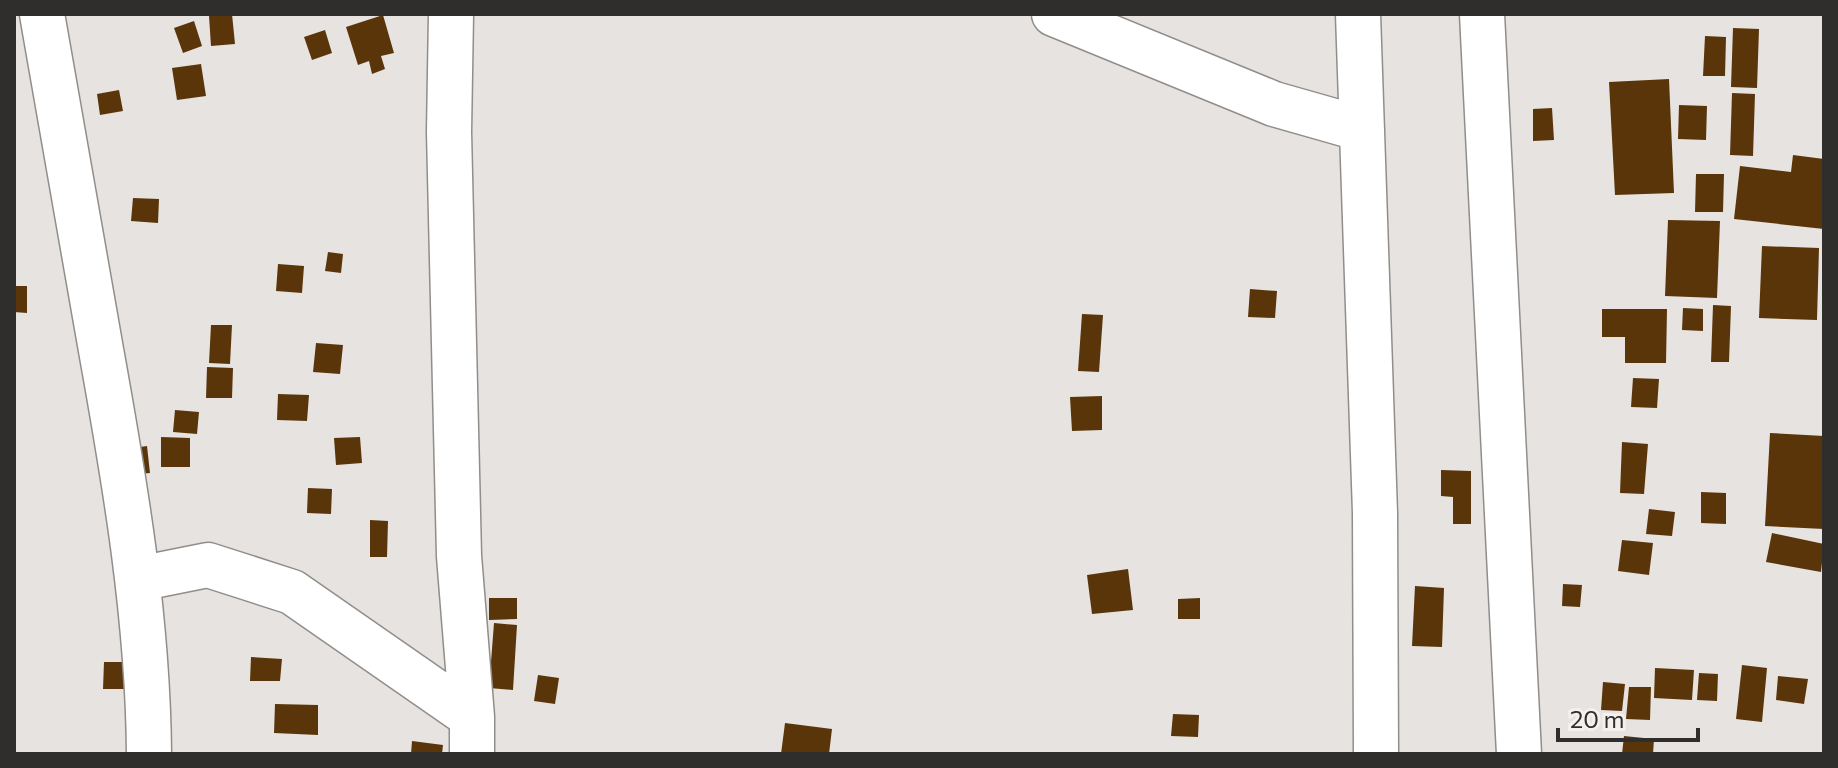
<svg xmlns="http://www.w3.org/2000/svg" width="1838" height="768" font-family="Commissioner,sans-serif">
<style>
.building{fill:#5a3509}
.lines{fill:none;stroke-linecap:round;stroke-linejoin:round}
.minor-casing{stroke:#918e8a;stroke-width:47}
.minor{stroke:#fff;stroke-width:44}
</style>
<rect width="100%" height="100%" fill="#e7e3e0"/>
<path class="building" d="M 232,14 L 235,44 L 211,46 L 209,16 Z
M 383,15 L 394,53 L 381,56 L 385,69 L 372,74 L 369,61 L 358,65 L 346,27 Z
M 194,21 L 202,46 L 183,53 L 174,28 Z
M 1733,28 L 1759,29 L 1757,88 L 1731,87 Z
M 325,30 L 332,53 L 312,60 L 304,37 Z
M 1705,36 L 1726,37 L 1725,76 L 1703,76 Z
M 201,64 L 206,96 L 177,100 L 172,68 Z
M 1669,79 L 1674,193 L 1615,195 L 1609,82 Z
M 119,90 L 123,111 L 100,115 L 97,94 Z
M 1732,93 L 1755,94 L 1753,156 L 1730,155 Z
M 1679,105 L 1707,106 L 1706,140 L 1678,139 Z
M 1552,108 L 1554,140 L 1533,141 L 1533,109 Z
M 1793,155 L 1824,159 L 1824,229 L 1734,219 L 1740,166 L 1791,172 Z
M 1696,174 L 1724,174 L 1723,212 L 1695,212 Z
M 133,198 L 159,199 L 158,223 L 131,221 Z
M 1668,220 L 1720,221 L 1717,298 L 1665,296 Z
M 1762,246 L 1819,248 L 1817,320 L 1759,318 Z
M 328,252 L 343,254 L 341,273 L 325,271 Z
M 278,264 L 304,266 L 302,293 L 276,291 Z
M 14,286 L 27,286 L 27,313 L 14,312 Z
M 1250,289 L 1277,291 L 1275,318 L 1248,317 Z
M 1713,305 L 1731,306 L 1729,362 L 1711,362 Z
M 1683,308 L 1703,309 L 1703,331 L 1682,330 Z
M 1602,309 L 1667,309 L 1666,363 L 1625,363 L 1625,337 L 1602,337 Z
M 1082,314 L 1103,315 L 1099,372 L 1078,371 Z
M 211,325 L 232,325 L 230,364 L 209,363 Z
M 316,343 L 343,345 L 340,374 L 313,372 Z
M 207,367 L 233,368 L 232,398 L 206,398 Z
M 1633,378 L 1659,379 L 1657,408 L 1631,407 Z
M 278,394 L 309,395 L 307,421 L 277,420 Z
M 1102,396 L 1102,430 L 1072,431 L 1070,397 Z
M 175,410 L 199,412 L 197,434 L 173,432 Z
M 1770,433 L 1824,436 L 1824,529 L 1765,526 Z
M 161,437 L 190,438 L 190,467 L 161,467 Z
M 360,437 L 362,463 L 336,465 L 334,438 Z
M 1622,442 L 1648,444 L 1644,494 L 1620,493 Z
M 147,446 L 150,473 L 129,475 L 126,449 Z
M 1441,470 L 1471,471 L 1471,524 L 1453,524 L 1453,497 L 1441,496 Z
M 308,488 L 332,489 L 331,514 L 307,513 Z
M 1701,492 L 1726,493 L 1726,524 L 1701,523 Z
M 1649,509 L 1675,512 L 1672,536 L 1646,534 Z
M 370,520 L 388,521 L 387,557 L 370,557 Z
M 1772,533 L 1824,544 L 1821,572 L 1766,562 Z
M 1622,540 L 1653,543 L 1649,575 L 1618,571 Z
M 1128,569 L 1133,610 L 1092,614 L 1087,575 Z
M 1563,584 L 1582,585 L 1580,607 L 1562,606 Z
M 1415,586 L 1444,588 L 1442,647 L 1412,646 Z
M 489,598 L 517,598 L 517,619 L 489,620 Z
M 1200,598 L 1200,619 L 1178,619 L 1178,599 Z
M 494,623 L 517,625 L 513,690 L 489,688 Z
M 251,657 L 282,659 L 280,681 L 250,681 Z
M 104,662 L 128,662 L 128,689 L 103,689 Z
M 1742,665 L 1767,668 L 1762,722 L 1736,719 Z
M 1655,668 L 1694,670 L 1692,700 L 1654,698 Z
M 1699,673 L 1718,674 L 1717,701 L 1697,700 Z
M 538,675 L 559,678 L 555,704 L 534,701 Z
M 1778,676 L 1808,679 L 1804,704 L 1776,700 Z
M 1603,682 L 1625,684 L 1622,711 L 1601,710 Z
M 1629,687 L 1651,687 L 1650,720 L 1626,719 Z
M 275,704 L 318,705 L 318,735 L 274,733 Z
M 1173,714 L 1199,715 L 1198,737 L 1171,736 Z
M 785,723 L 832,729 L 829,754 L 781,754 Z
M 1624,736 L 1654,739 L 1653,754 L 1622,754 Z
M 412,741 L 443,745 L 442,754 L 411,754 Z"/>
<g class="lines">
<g class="minor-casing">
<path id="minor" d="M 42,14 C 62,126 82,238 101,350 C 125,483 148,618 149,754
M 451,14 L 449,132 L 459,556 L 472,717 L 472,754
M 1054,14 L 1274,104 L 1362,129
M 1358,14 L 1375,513 L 1376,754
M 1482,14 L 1519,754
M 138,579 L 208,565 L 292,592 L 472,717"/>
</g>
<use href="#minor" class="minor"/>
</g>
<rect width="1838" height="768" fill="none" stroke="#2f2e2d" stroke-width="32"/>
<path d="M1558 728v12h140v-12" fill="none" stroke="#2f2e2d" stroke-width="4"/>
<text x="1570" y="728" font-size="24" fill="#2f2e2d" stroke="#f4f0ed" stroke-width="6" paint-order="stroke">20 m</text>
</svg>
